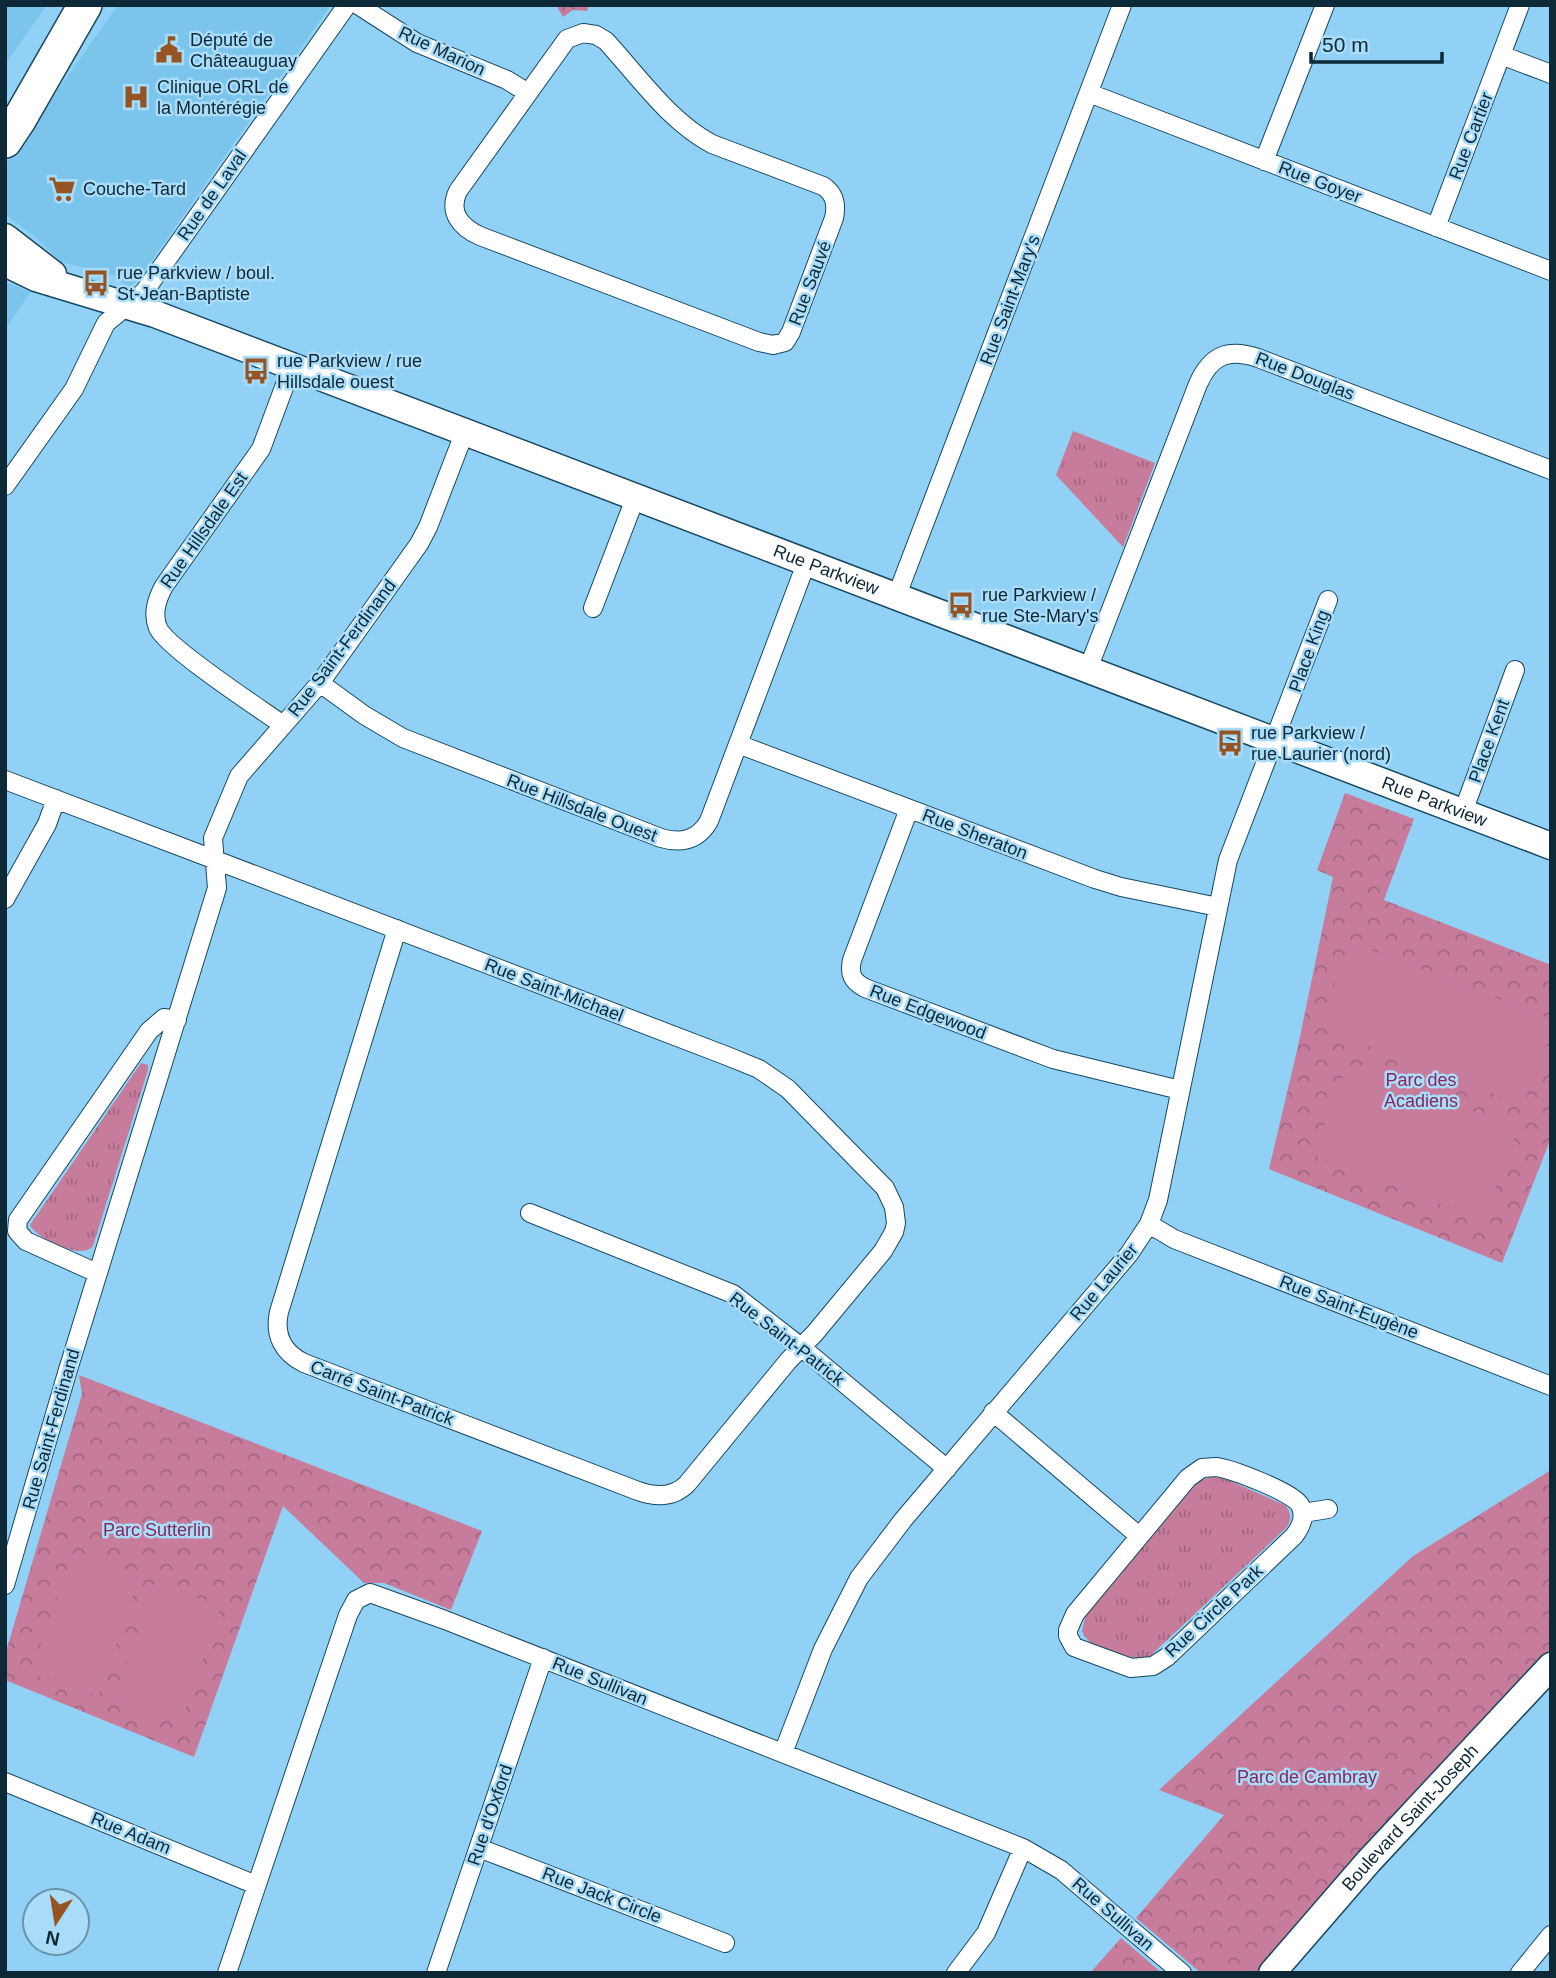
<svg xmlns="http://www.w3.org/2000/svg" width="1556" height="1978" font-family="Helvetica,sans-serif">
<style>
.built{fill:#7bc4eb}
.grass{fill:url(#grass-tufts)}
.park{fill:url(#park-crowns)}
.pitch{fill:#c87c9c}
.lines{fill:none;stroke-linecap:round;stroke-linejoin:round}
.street-casing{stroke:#164961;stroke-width:20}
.secondary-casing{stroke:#164961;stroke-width:29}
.highway-casing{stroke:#164961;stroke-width:36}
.street{stroke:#fff;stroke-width:18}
.secondary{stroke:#fff;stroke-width:26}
.highway{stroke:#fff;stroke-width:33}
.labels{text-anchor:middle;stroke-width:5;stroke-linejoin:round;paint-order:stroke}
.poi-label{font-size:18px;fill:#0d2836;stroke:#a9dcf9;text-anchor:start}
.street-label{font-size:18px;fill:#0d2836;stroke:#a9dcf9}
.park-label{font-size:18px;fill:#892759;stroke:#a9dcf9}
</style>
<defs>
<pattern id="grass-tufts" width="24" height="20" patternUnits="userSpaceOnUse" patternTransform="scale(1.75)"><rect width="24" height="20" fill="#c87c9c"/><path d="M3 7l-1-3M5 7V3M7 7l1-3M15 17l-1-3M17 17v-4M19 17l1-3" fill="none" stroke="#a16680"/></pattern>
<pattern id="park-crowns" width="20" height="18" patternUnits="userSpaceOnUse" patternTransform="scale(1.75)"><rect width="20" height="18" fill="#c87c9c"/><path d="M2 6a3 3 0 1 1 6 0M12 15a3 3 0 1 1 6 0" fill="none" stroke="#a16680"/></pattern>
</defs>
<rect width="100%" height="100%" fill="#90d1f5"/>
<path class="built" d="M 5,5 L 47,5 L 5,64 Z
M 118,5 L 331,5 L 138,280 L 126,289 L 119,278 L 113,275 L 61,262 L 34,236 L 5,214 L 5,165 Z
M 5,282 L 31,292 L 5,329 Z"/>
<path class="grass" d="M 1073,431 L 1155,463 L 1123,547 L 1056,475 Z
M 141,1063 L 148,1065 L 148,1070 L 93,1246 C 82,1261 36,1238 30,1225 Z
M 1212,1476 L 1228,1480 L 1285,1505 C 1291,1512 1292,1519 1287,1527 L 1149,1657 C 1130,1661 1090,1652 1082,1631 L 1086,1614 L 1198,1482 Z"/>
<path class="park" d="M 556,5 L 589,5 L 587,11 L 573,10 L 563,17 Z
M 1345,793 L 1414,819 L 1384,900 L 1551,965 L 1551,1138 L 1502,1263 L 1269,1169 L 1298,1046 L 1333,877 L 1317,870 Z
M 79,1375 L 482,1531 L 451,1610 L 384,1583 L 364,1583 L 283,1506 L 194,1757 L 5,1680 L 5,1655 L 82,1394 Z
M 1551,1470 L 1551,1649 L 1340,1874 L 1256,1973 L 1201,1973 L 1136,1918 L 1224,1815 L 1159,1790 L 1413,1556 Z
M 1121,1938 L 1162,1973 L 1090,1973 Z"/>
<path class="pitch" d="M 1350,942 L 1551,1019 L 1551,1033 L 1523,1105 L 1319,1027 Z
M 1348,1064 L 1518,1128 L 1483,1220 L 1313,1155 Z
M 72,1555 L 139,1578 L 98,1697 L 31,1673 Z
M 154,1583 L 221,1606 L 180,1725 L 113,1702 Z"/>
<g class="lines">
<g class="street-casing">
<path id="street" d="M 358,5 L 417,43 L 507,80 L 528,93
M 583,33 L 596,35 L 606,41 C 639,77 669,121 712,144 L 823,186 C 835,194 837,204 834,218 L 791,332 L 785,342 L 773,345 L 759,342 L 480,236 C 460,227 448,212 458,191 L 567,39 Z
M 1501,55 L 1551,74
M 1089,93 L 1551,271
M 1264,161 L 1325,5
M 1436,227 L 1520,5
M 5,486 L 74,389 L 106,323 L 144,292 L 347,5
M 897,595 L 1122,5
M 593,608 L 636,496
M 1088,669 L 1198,384 C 1211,355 1228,348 1258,358 L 1551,470
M 320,683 L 364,715 L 403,738 L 661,838 C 682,844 698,840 709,821 L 807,561
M 283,725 C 259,708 167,648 158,628 C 152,613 157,599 164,586 L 261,449 L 292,366
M 738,744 L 1095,879 L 1121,887 L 1218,907
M 5,780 C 246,871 486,964 727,1056 L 759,1069 L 788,1089 L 885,1188 L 894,1207 L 896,1223 L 894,1232 L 883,1251 L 815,1333 L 788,1361 L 687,1484 C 673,1498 655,1497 638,1491 L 304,1363 C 283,1353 274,1335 279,1312 L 397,929
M 909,809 L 852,960 C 849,974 852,981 865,988 L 1053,1059 L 1180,1090
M 1463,812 L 1515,670
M 5,899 L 47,824 L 56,799
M 530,1213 L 733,1294 L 801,1347 L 947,1469
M 1149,1224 L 1174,1239 L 1551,1386
M 97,1273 L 26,1241 L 17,1231 L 18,1220 L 149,1031 L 164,1018 L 177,1020
M 993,1412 L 1139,1536
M 1216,1467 C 1231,1469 1293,1492 1300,1505 C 1306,1516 1301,1527 1294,1536 L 1167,1657 L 1153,1666 L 1131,1668 L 1074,1647 L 1068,1636 L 1068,1630 L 1075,1614 L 1188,1478 L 1202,1468 Z
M 1303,1513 L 1328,1509
M 5,1585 L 67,1373 L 217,888 L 213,838 L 239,776 L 320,683 L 419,544 L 428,527 L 465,431
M 783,1753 L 823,1649 L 859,1578 L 903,1520 L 1129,1254 L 1149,1224 L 1158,1200 L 1228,860 L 1328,600
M 5,1782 L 256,1885
M 479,1848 L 725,1943
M 227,1973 L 348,1615 L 356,1600 L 370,1593 L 445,1620 L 1023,1848 L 1061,1870 L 1182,1973
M 436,1973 L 543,1658
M 956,1973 L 986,1933 L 1023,1848
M 1520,1973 L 1551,1935"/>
</g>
<g class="secondary-casing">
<g id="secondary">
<path d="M 5,237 L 53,274"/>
<path id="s1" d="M 5,263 L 36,278 L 155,314 L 1551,846"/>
<path id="s2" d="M 1272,1973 L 1369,1861 L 1551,1666"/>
</g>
</g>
<g class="highway-casing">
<path id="highway" d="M 5,141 L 19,120 L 85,5"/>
</g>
<use href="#street" class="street"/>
<use href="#secondary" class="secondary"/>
<use href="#highway" class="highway"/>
</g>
<defs>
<g id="civic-bare" transform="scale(2.1)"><path d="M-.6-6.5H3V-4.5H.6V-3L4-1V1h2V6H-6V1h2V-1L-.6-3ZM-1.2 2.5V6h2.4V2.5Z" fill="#965323" stroke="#a9dcf9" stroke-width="2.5" paint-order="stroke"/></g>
<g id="hospital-bare" transform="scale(2.1)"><path d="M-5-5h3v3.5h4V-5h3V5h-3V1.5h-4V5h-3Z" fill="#965323" stroke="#a9dcf9" stroke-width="2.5" paint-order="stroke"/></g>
<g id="supermarket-bare" transform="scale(2.1)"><path d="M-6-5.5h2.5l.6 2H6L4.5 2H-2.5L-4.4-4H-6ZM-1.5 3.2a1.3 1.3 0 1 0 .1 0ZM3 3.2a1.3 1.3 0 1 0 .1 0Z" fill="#965323" stroke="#a9dcf9" stroke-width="2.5" paint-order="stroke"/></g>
<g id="bus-bare" transform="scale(2.1)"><path d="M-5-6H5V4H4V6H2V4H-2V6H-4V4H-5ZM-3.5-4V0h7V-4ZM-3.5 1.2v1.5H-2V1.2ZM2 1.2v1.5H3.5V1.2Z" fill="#965323" stroke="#a9dcf9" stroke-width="2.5" paint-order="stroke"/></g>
</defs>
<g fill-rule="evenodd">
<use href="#civic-bare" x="169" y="50"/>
<use href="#hospital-bare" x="136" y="97"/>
<use href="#supermarket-bare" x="62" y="189"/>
<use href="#bus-bare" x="96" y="283"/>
<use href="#bus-bare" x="256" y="371"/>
<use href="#bus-bare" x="961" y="605"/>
<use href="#bus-bare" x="1230" y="743"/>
</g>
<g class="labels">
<g class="poi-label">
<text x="190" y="46">Député de<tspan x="190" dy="21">Châteauguay</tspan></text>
<text x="157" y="93">Clinique ORL de<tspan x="157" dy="21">la Montérégie</tspan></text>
<text x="83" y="195">Couche-Tard</text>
<text x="117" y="279">rue Parkview / boul.<tspan x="117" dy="21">St-Jean-Baptiste</tspan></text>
<text x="277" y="367">rue Parkview / rue<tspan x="277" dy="21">Hillsdale ouest</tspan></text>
<text x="982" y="601">rue Parkview /<tspan x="982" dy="21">rue Ste-Mary's</tspan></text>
<text x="1251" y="739">rue Parkview /<tspan x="1251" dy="21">rue Laurier (nord)</tspan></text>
</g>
<g class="street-label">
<text transform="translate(442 51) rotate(25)" y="6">Rue Marion</text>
<text transform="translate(1471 136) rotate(-69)" y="6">Rue Cartier</text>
<text transform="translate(1320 182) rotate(21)" y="6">Rue Goyer</text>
<text transform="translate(212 195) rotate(-55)" y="6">Rue de Laval</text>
<text transform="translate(810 283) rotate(-69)" y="6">Rue Sauvé</text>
<text transform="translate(1010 300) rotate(-69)" y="6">Rue Saint-Mary's</text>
<text transform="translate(1305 376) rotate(21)" y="6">Rue Douglas</text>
<text transform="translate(204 530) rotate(-55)" y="6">Rue Hillsdale Est</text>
<text dy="6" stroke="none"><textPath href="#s1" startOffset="877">Rue Parkview</textPath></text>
<text transform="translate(342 648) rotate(-53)" y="6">Rue Saint-Ferdinand</text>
<text transform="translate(1309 651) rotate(-70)" y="6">Place King</text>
<text transform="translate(1489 741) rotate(-70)" y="6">Place Kent</text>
<text dy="6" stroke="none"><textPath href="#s1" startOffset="1528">Rue Parkview</textPath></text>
<text transform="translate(582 808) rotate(21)" y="6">Rue Hillsdale Ouest</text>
<text transform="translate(975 834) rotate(21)" y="6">Rue Sheraton</text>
<text transform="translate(554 990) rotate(21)" y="6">Rue Saint-Michael</text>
<text transform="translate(928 1012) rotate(21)" y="6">Rue Edgewood</text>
<text transform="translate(1104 1282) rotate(-50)" y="6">Rue Laurier</text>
<text transform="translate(1349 1307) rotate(21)" y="6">Rue Saint-Eugène</text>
<text transform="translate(787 1339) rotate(38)" y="6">Rue Saint-Patrick</text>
<text transform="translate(382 1393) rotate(21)" y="6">Carré Saint-Patrick</text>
<text transform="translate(51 1429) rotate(-74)" y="6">Rue Saint-Ferdinand</text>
<text transform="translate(1214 1611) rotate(-43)" y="6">Rue Circle Park</text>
<text transform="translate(600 1681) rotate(22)" y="6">Rue Sullivan</text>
<text transform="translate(490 1815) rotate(-71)" y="6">Rue d'Oxford</text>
<text dy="6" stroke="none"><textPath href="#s2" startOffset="208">Boulevard Saint-Joseph</textPath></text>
<text transform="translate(131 1833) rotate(22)" y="6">Rue Adam</text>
<text transform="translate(602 1895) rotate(21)" y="6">Rue Jack Circle</text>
<text transform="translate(1113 1914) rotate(41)" y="6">Rue Sullivan</text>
</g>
<g class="park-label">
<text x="1421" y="1086">Parc des<tspan x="1421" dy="21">Acadiens</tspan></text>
<text x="157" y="1536">Parc Sutterlin</text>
<text x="1307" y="1783">Parc de Cambray</text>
</g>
</g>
<rect width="1556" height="1978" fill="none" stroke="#0d2836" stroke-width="14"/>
<g transform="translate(56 1922) rotate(192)"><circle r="33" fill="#a9dcf9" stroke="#6b94ab" stroke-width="2"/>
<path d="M0-5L12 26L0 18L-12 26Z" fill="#965323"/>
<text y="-10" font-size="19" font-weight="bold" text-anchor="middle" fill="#0d2836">N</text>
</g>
<path d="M1311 52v10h131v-10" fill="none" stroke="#0d2836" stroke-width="3.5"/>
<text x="1322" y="52" font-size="21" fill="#0d2836" stroke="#a9dcf9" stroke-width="5" paint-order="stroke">50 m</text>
</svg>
